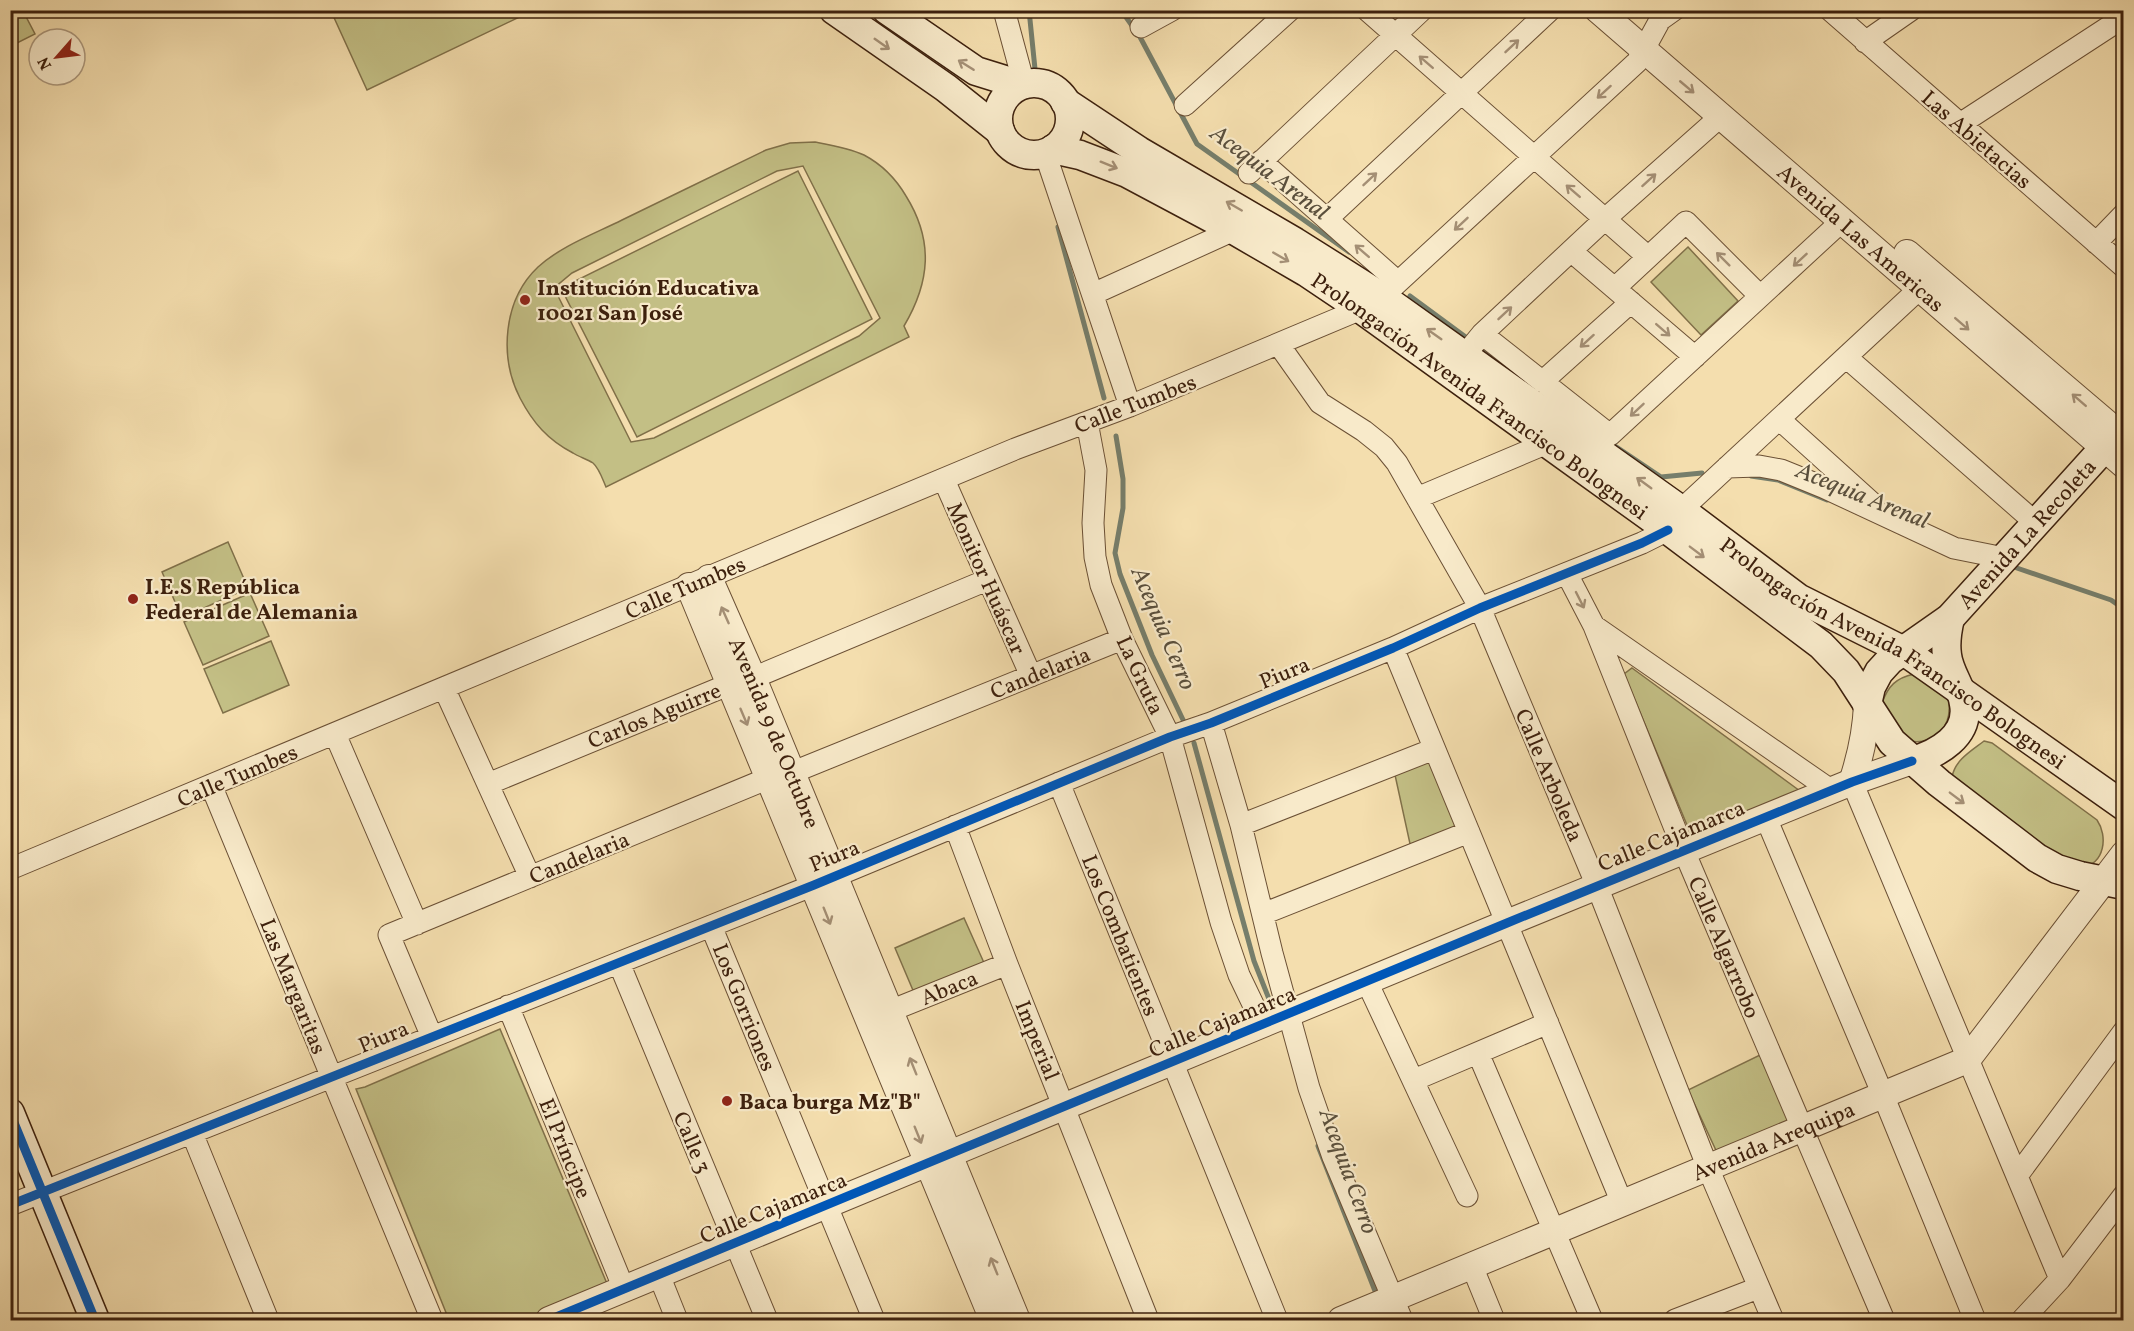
<svg xmlns="http://www.w3.org/2000/svg" width="2134" height="1331" font-family="Vollkorn,serif">
<style>
.green{fill:#c3bf85;stroke:#807049;stroke-width:1.5;fill-rule:evenodd}
.lines{fill:none;stroke-linecap:round;stroke-linejoin:round}
.stream{stroke:#767e6b;stroke-width:5}
.minor-casing{stroke:#6b5035;stroke-width:23}
.tertiary-casing{stroke:#6b5035;stroke-width:28}
.secondary-casing{stroke:#3d200d;stroke-width:31}
.minor{stroke:#f8eaca;stroke-width:21}
.tertiary{stroke:#f8eaca;stroke-width:26}
.secondary{stroke:#f8eaca;stroke-width:28}
.cycleway-casing{stroke:#f8eaca;stroke-width:13}
.cycleway{stroke:#0057b8;stroke-width:9}
.oneway{stroke:#a48f75}
.poi-dot{fill:#8f2418;stroke:#f8eaca;stroke-width:2}
.labels{text-anchor:middle;stroke-width:4.5;stroke-linejoin:round;paint-order:stroke}
.street-label{font-size:22px;fill:#3d200d;stroke:#f8eaca}
.poi-label{font-size:22px;font-weight:bold;fill:#3d200d;stroke:#f8eaca;text-anchor:start}
.water-label{font-size:24px;font-style:italic;fill:#5a4f3c;stroke:#f8eaca}
</style>
<rect width="100%" height="100%" fill="#f4deae"/>
<filter id="stains"><feTurbulence type="fractalNoise" baseFrequency=".00333" numOctaves="4"/><feColorMatrix values="0 0 0 0 .2 0 0 0 0 .09 0 0 0 0 .02 0 0 0 .5 -.17"/></filter>
<radialGradient id="worn" r=".72"><stop offset=".6" stop-color="#630" stop-opacity="0"/><stop offset="1" stop-color="#630" stop-opacity=".3"/></radialGradient>
<path class="green" d="M 11,10 L 23,11 L 35,34 L 11,46 Z
M 331,11 L 532,11 L 367,90 Z
M 815,142 C 831,145 849,148 864,155 C 881,164 896,179 906,196 C 934,241 930,282 904,326 L 909,337 L 606,487 C 603,480 599,468 593,463 C 587,459 579,457 573,453 C 548,440 533,423 520,398 C 499,357 503,300 538,267 C 561,246 594,234 622,220 C 670,197 718,173 766,150 L 790,143 ZM 803,166 L 880,318 L 859,336 L 654,438 L 631,442 L 554,288 L 572,273 L 777,171 Z
M 798,171 L 872,319 L 637,437 L 561,288 Z
M 1688,247 L 1738,301 L 1701,335 L 1651,282 Z
M 228,542 L 248,588 L 182,618 L 162,572 Z
M 250,593 L 269,636 L 203,665 L 184,622 Z
M 271,641 L 289,685 L 223,713 L 204,669 Z
M 1632,668 L 1800,791 L 1692,837 L 1624,674 Z
M 1914,674 L 1948,696 C 1954,727 1935,748 1903,740 L 1882,703 C 1888,686 1896,678 1914,674 Z
M 1984,741 L 1992,743 L 2097,820 C 2108,836 2105,864 2082,867 C 2078,868 2071,866 2067,865 L 1952,777 C 1955,760 1971,751 1984,741 Z
M 1429,759 L 1459,830 L 1412,853 L 1395,775 Z
M 964,918 L 985,965 L 915,995 L 895,948 Z
M 500,1029 L 608,1286 L 524,1320 L 449,1320 L 356,1089 L 365,1087 Z
M 1762,1054 L 1792,1129 L 1720,1159 L 1688,1090 Z"/>
<g class="lines">
<path class="stream" d="M 1029,10 L 1035,69
M 1121,10 L 1140,37 L 1197,144 L 1349,252
M 1058,227 L 1104,398
M 1410,296 L 1467,338
M 1485,350 L 1528,384
M 1116,436 L 1123,479 L 1123,508 L 1115,553 L 1120,574 L 1152,655 L 1186,726
M 1609,442 L 1661,477 L 1702,473
M 1751,476 L 1778,480 L 1827,500
M 2011,566 L 2111,600 L 2124,609
M 1194,743 L 1254,961 L 1273,1009
M 1318,1146 L 1377,1296"/>
<g class="minor-casing">
<path id="minor" d="M 1004,10 L 1024,84
M 1367,10 L 1648,257
M 1830,10 L 2124,267
M 1141,27 L 1172,10
M 1865,42 L 1911,10
M 1185,105 L 1290,10
M 1960,124 L 2124,17
M 1045,153 L 1130,406
M 1261,161 L 1398,282
M 1249,173 L 1422,10
M 1327,219 L 1550,10
M 2096,243 L 2124,214
M 1571,251 L 1695,357
M 1615,288 L 1686,222 L 1760,296
M 1093,294 L 1234,230
M 1382,297 L 1637,62 L 1660,20 L 1674,10
M 1482,334 L 1610,435 L 1843,220
M 1279,345 L 1320,403 L 1364,431 L 1384,447 L 1397,463 L 1480,608 L 1597,886 L 1708,1168 L 1773,1320
M 1473,345 L 1482,334 L 1605,219 L 1721,116
M 1846,357 L 2037,524
M 1542,382 L 1631,302
M 1779,419 L 1872,503
M 1087,422 L 1096,470 L 1093,523 L 1095,557 L 1101,585 L 1122,639 L 1170,737 L 1221,922 L 1239,975 L 1263,1025
M 1727,467 L 1759,466 L 1781,470 L 1823,487 L 1954,548 L 2004,558
M 944,480 L 1031,676
M 1417,498 L 1545,444
M 1681,510 L 1931,278
M 1567,574 L 1594,626 L 1684,851 L 1884,1320
M 1594,626 L 1832,791
M 1393,648 L 1622,1203
M 444,688 L 530,877
M 1211,723 L 1241,825 L 1272,953 L 1309,1088 L 1333,1157 L 1402,1320
M 335,734 L 417,924
M 791,773 L 1122,639
M 1852,782 L 2060,1279
M 1059,783 L 1277,1320
M 488,784 L 730,684 L 753,678 L 987,580
M 211,785 L 432,1320
M 1766,818 L 1883,1095 L 1975,1320
M 1241,825 L 1434,749
M 955,826 L 1007,964 L 1148,1320
M 10,869 L 1015,449 L 1130,406 L 1361,309
M 1263,914 L 1469,832
M 711,926 L 874,1320
M 619,963 L 767,1320
M 1367,982 L 1467,1196
M 508,1006 L 624,1289
M 890,1011 L 1007,964
M 432,1037 L 389,935 L 769,778
M 1478,1053 L 1592,1320
M 1414,1080 L 1548,1023
M 192,1133 L 268,1320
M 2017,1176 L 2124,1031
M 10,1205 L 814,885 L 1170,737 L 1211,723 L 1393,648 L 1480,608 L 1642,543 L 1668,530
M 1472,1266 L 1494,1320
M 659,1275 L 677,1320
M 1675,1320 L 1758,1288
M 2022,1320 L 2060,1279 L 2124,1195"/>
</g>
<g class="tertiary-casing">
<g id="tertiary">
<path id="s1" d="M 1598,10 L 2124,465"/>
<path d="M 1907,253 L 2124,438"/>
<path id="s2" d="M 709,578 L 753,678 L 1017,1320"/>
<path d="M 689,586 L 993,1320"/>
<path d="M 1852,782 C 1861,755 1866,731 1867,704"/>
<path d="M 549,1320 L 1507,923 L 1852,782 L 1912,761"/>
<path id="s3" d="M 1341,1320 L 1967,1060 L 2124,854"/>
</g>
</g>
<g class="secondary-casing">
<g id="secondary">
<path d="M 834,10 L 946,88 L 1000,131"/>
<path d="M 887,10 L 976,71 L 1021,85"/>
<circle cx="1034" cy="119" r="36"/>
<path id="s4" d="M 1065,102 L 1139,151 L 1295,242 L 1382,297 L 1681,510 L 1798,598 L 1904,651 L 2124,806"/>
<path id="s5" d="M 1053,149 L 1080,155 L 1127,173 L 1234,230 L 1306,272 L 1361,309 L 1668,530 L 1821,645 L 1846,671 L 1892,742 L 1939,783 L 2037,858 L 2057,869 L 2080,876 L 2124,885"/>
<path id="s6" d="M 1867,704 L 1871,687 L 1879,672 L 1890,660 L 1950,618 L 2124,426"/>
<path d="M 1912,761 C 1937,754 1970,736 1964,704 C 1962,687 1949,673 1947,655 C 1945,642 1947,631 1950,618"/>
<path d="M 10,1113 L 95,1320"/>
</g>
</g>
<use href="#minor" class="minor"/>
<use href="#tertiary" class="tertiary"/>
<use href="#secondary" class="secondary"/>
<g class="cycleway-casing">
<path id="cycleway" d="M 10,1113 L 95,1320
M 10,1205 L 814,885 L 1170,737 L 1211,723 L 1393,648 L 1480,608 L 1642,543 L 1668,530
M 549,1320 L 1507,923 L 1852,782 L 1912,761"/>
</g>
<use href="#cycleway" class="cycleway"/>
</g>
<defs><path id="oneway-shaft" d="M-6 0H5M1.5-3L5.5 0L1.5 3" fill="none" stroke-width="1.6" stroke-linecap="round" stroke-linejoin="round" transform="scale(1.5)"/></defs>
<g class="oneway">
<use href="#oneway-shaft" transform="translate(882 44) rotate(35)"/>
<use href="#oneway-shaft" transform="translate(1512 46) rotate(-43)"/>
<use href="#oneway-shaft" transform="translate(1426 62) rotate(-139)"/>
<use href="#oneway-shaft" transform="translate(966 65) rotate(-148)"/>
<use href="#oneway-shaft" transform="translate(1687 87) rotate(40)"/>
<use href="#oneway-shaft" transform="translate(1604 92) rotate(138)"/>
<use href="#oneway-shaft" transform="translate(1109 165) rotate(22)"/>
<use href="#oneway-shaft" transform="translate(1370 179) rotate(-43)"/>
<use href="#oneway-shaft" transform="translate(1649 180) rotate(-42)"/>
<use href="#oneway-shaft" transform="translate(1573 191) rotate(-139)"/>
<use href="#oneway-shaft" transform="translate(1234 206) rotate(-150)"/>
<use href="#oneway-shaft" transform="translate(1461 224) rotate(137)"/>
<use href="#oneway-shaft" transform="translate(1362 251) rotate(-139)"/>
<use href="#oneway-shaft" transform="translate(1281 257) rotate(30)"/>
<use href="#oneway-shaft" transform="translate(1723 259) rotate(-135)"/>
<use href="#oneway-shaft" transform="translate(1800 260) rotate(137)"/>
<use href="#oneway-shaft" transform="translate(1505 313) rotate(-43)"/>
<use href="#oneway-shaft" transform="translate(1962 324) rotate(41)"/>
<use href="#oneway-shaft" transform="translate(1663 330) rotate(41)"/>
<use href="#oneway-shaft" transform="translate(1434 334) rotate(-145)"/>
<use href="#oneway-shaft" transform="translate(1587 341) rotate(138)"/>
<use href="#oneway-shaft" transform="translate(2079 400) rotate(-139)"/>
<use href="#oneway-shaft" transform="translate(1637 410) rotate(137)"/>
<use href="#oneway-shaft" transform="translate(1644 483) rotate(-144)"/>
<use href="#oneway-shaft" transform="translate(1697 552) rotate(37)"/>
<use href="#oneway-shaft" transform="translate(1580 600) rotate(63)"/>
<use href="#oneway-shaft" transform="translate(725 615) rotate(-114)"/>
<use href="#oneway-shaft" transform="translate(744 717) rotate(67)"/>
<use href="#oneway-shaft" transform="translate(1957 798) rotate(37)"/>
<use href="#oneway-shaft" transform="translate(827 916) rotate(68)"/>
<use href="#oneway-shaft" transform="translate(913 1066) rotate(-112)"/>
<use href="#oneway-shaft" transform="translate(918 1135) rotate(68)"/>
<use href="#oneway-shaft" transform="translate(994 1266) rotate(-112)"/>
</g>
<g class="poi-dot">
<circle cx="525" cy="300" r="6"/>
<circle cx="133" cy="599" r="6"/>
<circle cx="727" cy="1101" r="6"/>
</g>
<g class="labels">
<g class="street-label">
<text transform="translate(1977 139) rotate(41)" y="8">Las Abietacias</text>
<text dy="8" stroke="none"><textPath href="#s1" startOffset="348">Avenida Las Americas</textPath></text>
<text dy="8" stroke="none"><textPath href="#s5" startOffset="496">Prolongación Avenida Francisco Bolognesi</textPath></text>
<text transform="translate(1135 403) rotate(-21)" y="8">Calle Tumbes</text>
<text dy="8" stroke="none"><textPath href="#s6" startOffset="238">Avenida La Recoleta</textPath></text>
<text transform="translate(987 578) rotate(66)" y="8">Monitor Huáscar</text>
<text transform="translate(685 587) rotate(-23)" y="8">Calle Tumbes</text>
<text dy="8" stroke="none"><textPath href="#s4" startOffset="996">Prolongación Avenida Francisco Bolognesi</textPath></text>
<text transform="translate(1040 672) rotate(-22)" y="8">Candelaria</text>
<text transform="translate(1284 672) rotate(-22)" y="8">Piura</text>
<text transform="translate(1141 675) rotate(65)" y="8">La Gruta</text>
<text transform="translate(654 715) rotate(-22)" y="8">Carlos Aguirre</text>
<text dy="8" stroke="none"><textPath href="#s2" startOffset="168">Avenida 9 de Octubre</textPath></text>
<text transform="translate(237 775) rotate(-23)" y="8">Calle Tumbes</text>
<text transform="translate(1550 775) rotate(67)" y="8">Calle Arboleda</text>
<text transform="translate(1671 835) rotate(-22)" y="8">Calle Cajamarca</text>
<text transform="translate(834 855) rotate(-22)" y="8">Piura</text>
<text transform="translate(579 857) rotate(-22)" y="8">Candelaria</text>
<text transform="translate(1121 935) rotate(68)" y="8">Los Combatientes</text>
<text transform="translate(1725 947) rotate(67)" y="8">Calle Algarrobo</text>
<text transform="translate(294 986) rotate(68)" y="8">Las Margaritas</text>
<text transform="translate(949 987) rotate(-22)" y="8">Abaca</text>
<text transform="translate(745 1007) rotate(68)" y="8">Los Gorriones</text>
<text transform="translate(1222 1021) rotate(-22)" y="8">Calle Cajamarca</text>
<text transform="translate(383 1036) rotate(-22)" y="8">Piura</text>
<text transform="translate(1038 1040) rotate(68)" y="8">Imperial</text>
<text dy="8" stroke="none"><textPath href="#s3" startOffset="468">Avenida Arequipa</textPath></text>
<text transform="translate(693 1142) rotate(67)" y="8">Calle 3</text>
<text transform="translate(566 1148) rotate(68)" y="8">El Príncipe</text>
<text transform="translate(773 1207) rotate(-22)" y="8">Calle Cajamarca</text>
</g>
<g class="poi-label">
<text x="537" y="295">Institución Educativa<tspan x="537" dy="25">10021 San José</tspan></text>
<text x="145" y="594">I.E.S República<tspan x="145" dy="25">Federal de Alemania</tspan></text>
<text x="739" y="1109">Baca burga Mz"B"</text>
</g>
<g class="water-label">
<text transform="translate(1270 172) rotate(37)" y="8">Acequia Arenal</text>
<text transform="translate(1863 495) rotate(22)" y="8">Acequia Arenal</text>
<text transform="translate(1164 628) rotate(67)" y="8">Acequia Cerro</text>
<text transform="translate(1349 1171) rotate(70)" y="8">Acequia Cerro</text>
</g>
</g>
<rect width="2134" height="1331" fill="none" stroke="#f4deae" stroke-width="36"/>
<rect x="12" y="12" width="2110" height="1307" fill="none" stroke="#3d200d" stroke-width="3"/>
<rect x="18" y="18" width="2098" height="1295" fill="none" stroke="#3d200d" stroke-width="1.5"/>
<g transform="translate(57 57) rotate(242)"><circle r="28" fill="#f8eaca" stroke="#ad997e" stroke-width="1.5"/>
<path d="M0-4.5L10 22L0 15L-10 22Z" fill="#8f2418"/>
<text y="-9" font-size="16" font-weight="bold" text-anchor="middle" fill="#3d200d">N</text>
</g>
<rect width="100%" height="100%" filter="url(#stains)"/>
<rect width="100%" height="100%" fill="url(#worn)"/>
</svg>
